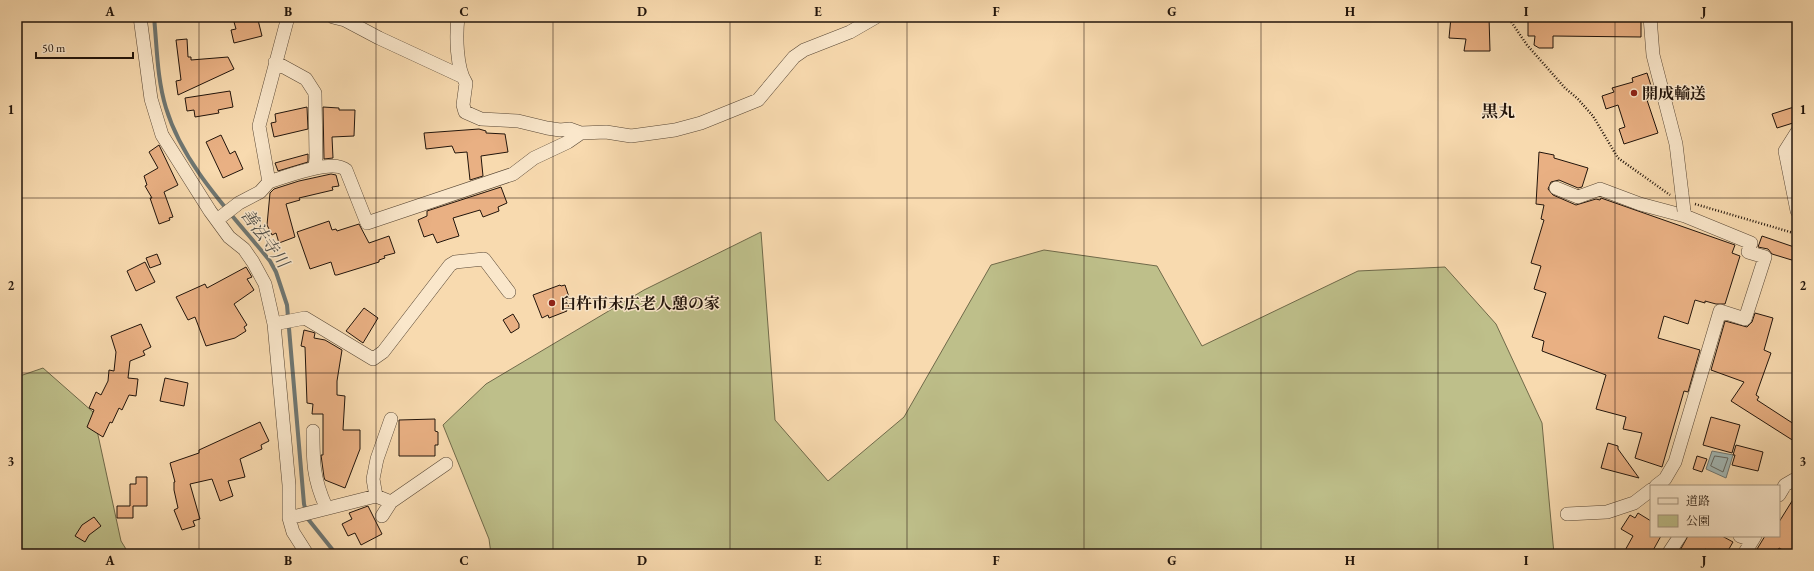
<svg xmlns="http://www.w3.org/2000/svg" width="1814" height="571" font-family="'EB Garamond','Noto Serif JP',serif">
<style>
.green{fill:#bebf8a;stroke:#706a4a}
.water{fill:#a2b8b6;stroke:#6e7672}
.lines{fill:none;stroke-linecap:round;stroke-linejoin:round}
.shore{stroke:#626660;stroke-width:1}
.stream{stroke:#6e7672;stroke-width:4}
.building{fill:#e9b083;stroke:#21140b}
.minor-casing{stroke:#574634;stroke-width:14}
.path{stroke:#21140b;stroke-width:2.5;stroke-dasharray:1 2;stroke-linecap:butt}
.minor{stroke:#fae7cb;stroke-width:13}
.minor-bridge-casing{stroke:#574634;stroke-width:14;stroke-linecap:butt}
.minor-bridge{stroke:#fae7cb;stroke-width:13}
.grid{fill:none;stroke:#21140b;stroke-width:1;stroke-opacity:0.55}
.poi-dot{fill:#8f2418;stroke:#fae7cb;stroke-width:1.5}
.labels{text-anchor:middle;stroke-width:3;stroke-linejoin:round;paint-order:stroke}
.poi-label{font-size:16px;font-weight:bold;fill:#21140b;stroke:#fae7cb;text-anchor:start}
.neighbourhood-label{font-size:17px;font-weight:bold;fill:#21140b;stroke:#fae7cb}
.water-label{font-size:17px;font-style:italic;fill:#4e4d47;stroke:#fae7cb}
.neatline{fill:none;stroke:#21140b;stroke-width:1.5}
.grid-label{font-size:13px;text-anchor:middle;font-weight:bold;fill:#21140b}
</style>
<rect width="100%" height="100%" fill="#f8daaf"/>
<filter id="stains"><feTurbulence type="fractalNoise" baseFrequency=".005" numOctaves="4"/><feColorMatrix values="0 0 0 0 .2 0 0 0 0 .09 0 0 0 0 .02 0 0 0 .5 -.17"/></filter>
<radialGradient id="worn" r=".72"><stop offset=".6" stop-color="#630" stop-opacity="0"/><stop offset="1" stop-color="#630" stop-opacity=".3"/></radialGradient>
<path class="green" d="M 761,232 L 775,420 L 828,481 L 904,417 L 991,265 L 1044,250 L 1157,266 L 1202,346 L 1358,271 L 1445,267 L 1496,324 L 1542,423 L 1554,554 L 491,554 L 489,539 L 443,425 L 486,384 L 644,290 Z
M 43,368 L 93,412 L 121,541 L 129,554 L 17,554 L 17,377 Z"/>
<path class="water" d="M 1712,451 L 1733,455 L 1726,478 L 1706,469 Z"/>
<g class="lines">
<path class="shore" d="M 1715,456 L 1728,458 L 1723,472 L 1711,466 Z"/>
<path class="stream" d="M 154,17 C 157,47 157,79 166,108 C 184,167 232,214 270,261 L 276,272 L 287,305 L 304,504 L 308,519 L 336,554"/>
</g>
<path class="building" d="M 254,17 L 254,21 L 258,20 L 262,36 L 234,43 L 231,30 L 236,29 L 234,22 Z
M 1451,17 L 1489,17 L 1490,51 L 1464,51 L 1466,39 L 1449,38 Z
M 1528,17 L 1641,17 L 1641,37 L 1553,36 L 1553,48 L 1539,48 L 1534,45 L 1535,36 L 1528,36 Z
M 187,39 L 188,57 L 191,57 L 191,60 L 228,57 L 234,69 L 178,95 L 176,81 L 181,80 L 176,40 Z
M 1647,73 L 1655,98 L 1647,100 L 1658,133 L 1624,144 L 1619,129 L 1625,127 L 1618,105 L 1606,109 L 1602,96 L 1614,92 L 1612,88 L 1633,82 L 1632,78 Z
M 230,91 L 233,107 L 218,110 L 219,113 L 195,117 L 194,110 L 187,111 L 185,98 Z
M 1797,106 L 1797,117 L 1793,123 L 1777,128 L 1772,114 Z
M 307,107 L 308,129 L 274,137 L 271,123 L 276,122 L 275,114 Z
M 323,107 L 339,108 L 339,110 L 355,110 L 354,136 L 332,137 L 333,158 L 324,159 Z
M 479,129 L 486,131 L 486,133 L 505,134 L 508,152 L 481,156 L 483,176 L 470,180 L 467,152 L 455,153 L 452,146 L 426,149 L 424,133 Z
M 221,135 L 230,154 L 235,151 L 243,169 L 223,178 L 206,142 Z
M 159,145 L 178,185 L 164,192 L 173,217 L 169,218 L 170,220 L 159,224 L 150,198 L 152,198 L 145,186 L 147,185 L 144,176 L 158,168 L 149,152 Z
M 1539,152 L 1554,155 L 1554,158 L 1588,168 L 1582,187 L 1578,188 L 1559,180 L 1551,182 L 1548,189 L 1553,195 L 1576,205 L 1596,199 L 1600,200 L 1601,198 L 1735,245 L 1732,253 L 1740,256 L 1725,304 L 1716,304 L 1705,301 L 1705,303 L 1695,300 L 1688,324 L 1664,316 L 1658,338 L 1700,350 L 1688,392 L 1684,391 L 1662,467 L 1635,458 L 1642,433 L 1623,429 L 1626,417 L 1596,409 L 1606,375 L 1542,351 L 1544,341 L 1532,337 L 1546,293 L 1534,289 L 1541,266 L 1531,263 L 1544,220 L 1541,219 L 1544,205 L 1536,204 Z
M 308,154 L 308,162 L 278,171 L 275,163 Z
M 331,174 L 336,175 L 339,186 L 332,187 L 333,190 L 299,198 L 300,200 L 286,204 L 295,237 L 279,243 L 276,233 L 272,235 L 267,225 L 270,193 L 274,189 L 299,181 Z
M 501,187 L 507,203 L 498,207 L 499,211 L 483,217 L 480,210 L 453,218 L 459,236 L 449,239 L 437,243 L 433,234 L 424,237 L 418,220 L 427,216 L 427,211 Z
M 329,221 L 332,230 L 336,229 L 337,231 L 359,224 L 369,243 L 389,236 L 395,253 L 384,256 L 385,258 L 379,260 L 379,262 L 337,275 L 335,275 L 331,262 L 310,269 L 297,232 Z
M 1762,236 L 1797,248 L 1795,261 L 1772,254 L 1768,249 L 1758,247 Z
M 157,254 L 161,264 L 150,268 L 146,258 Z
M 145,262 L 155,282 L 136,291 L 127,271 Z
M 246,267 L 252,277 L 247,279 L 254,290 L 234,304 L 247,325 L 244,327 L 246,331 L 235,338 L 206,346 L 195,317 L 188,320 L 176,297 L 205,284 L 207,288 Z
M 560,285 L 561,286 L 565,285 L 569,297 L 566,298 L 569,308 L 566,309 L 567,311 L 549,318 L 548,315 L 542,318 L 533,295 Z
M 364,308 L 378,318 L 363,343 L 346,331 Z
M 1755,313 L 1773,318 L 1764,350 L 1771,353 L 1756,395 L 1759,397 L 1757,400 L 1797,426 L 1797,443 L 1731,401 L 1744,382 L 1711,370 L 1725,321 L 1747,327 L 1752,322 Z
M 513,314 L 519,324 L 519,328 L 511,333 L 503,320 Z
M 141,324 L 151,347 L 143,351 L 145,355 L 130,361 L 128,378 L 138,379 L 136,396 L 129,395 L 122,410 L 119,408 L 112,423 L 110,422 L 103,437 L 87,427 L 94,410 L 89,408 L 96,392 L 101,395 L 108,381 L 109,370 L 114,371 L 116,352 L 111,336 Z
M 304,330 L 312,332 L 315,333 L 314,338 L 325,340 L 342,350 L 337,381 L 337,395 L 345,396 L 343,430 L 360,430 L 360,449 L 345,488 L 325,480 L 324,477 L 321,455 L 323,455 L 323,414 L 312,414 L 313,404 L 307,403 L 305,347 L 301,346 Z
M 165,378 L 188,383 L 184,406 L 160,401 Z
M 1711,417 L 1740,425 L 1732,453 L 1703,445 Z
M 435,419 L 435,431 L 438,432 L 438,445 L 435,445 L 435,456 L 399,456 L 399,420 Z
M 260,422 L 269,441 L 261,445 L 262,449 L 240,459 L 245,477 L 228,481 L 233,496 L 220,501 L 212,479 L 190,484 L 200,519 L 193,521 L 195,526 L 182,530 L 174,510 L 178,508 L 174,490 L 174,482 L 175,482 L 170,463 L 199,453 L 199,450 Z
M 1608,443 L 1618,446 L 1618,449 L 1639,478 L 1601,468 Z
M 1736,445 L 1763,452 L 1758,471 L 1732,465 L 1735,455 L 1733,455 Z
M 1697,456 L 1707,459 L 1702,472 L 1693,469 Z
M 136,477 L 147,477 L 147,506 L 133,506 L 133,518 L 117,518 L 117,506 L 130,506 L 130,484 L 136,484 Z
M 1797,493 L 1797,554 L 1790,554 L 1779,548 L 1775,554 L 1754,554 L 1765,536 L 1779,536 L 1779,522 Z
M 368,506 L 382,534 L 361,545 L 355,533 L 348,536 L 342,524 L 352,519 L 349,513 Z
M 1638,513 L 1651,521 L 1651,536 L 1661,536 L 1651,554 L 1623,554 L 1633,536 L 1621,529 L 1630,515 L 1635,518 Z
M 94,517 L 101,526 L 89,535 L 85,542 L 75,536 L 82,525 Z
M 1688,536 L 1722,536 L 1733,542 L 1726,554 L 1714,554 L 1705,549 L 1703,554 L 1678,554 Z"/>
<g class="lines">
<g class="minor-casing">
<path id="minor" d="M 140,17 L 151,99 L 162,135 L 210,211 L 229,237 L 244,249 L 253,262 L 265,284 L 274,324 L 289,485 L 289,518 L 293,532 L 307,554
M 333,17 L 345,20 L 379,38 L 461,76
M 458,17 C 456,35 456,68 466,83 L 463,105 L 465,112 L 481,119 L 518,121 L 547,128 L 560,130 L 570,129 L 581,133 L 606,132 L 631,136 L 675,130 L 701,123 L 758,100 L 794,57 L 804,50 L 850,32 L 876,17
M 1650,17 L 1653,55 L 1676,144 L 1682,194
M 275,62 L 306,79 L 315,93 L 316,158 L 315,168
M 1797,132 L 1785,151 L 1797,211
M 269,182 C 285,177 333,158 346,170 L 367,223 L 513,174 L 534,158 L 568,142 L 581,133
M 1556,188 L 1578,197 L 1600,189 L 1640,204 L 1685,216
M 217,220 L 239,203 L 260,192 L 269,182 L 259,126 L 288,17
M 274,324 L 305,318 L 373,359 L 383,352 L 450,265 L 455,262 L 484,259 L 509,292
M 313,431 C 313,462 313,478 326,507
M 1656,486 L 1665,479 L 1675,462 L 1720,311 L 1745,319 L 1765,257 L 1748,252 L 1751,243 L 1685,216 L 1684,211
M 1779,495 L 1785,485 L 1797,478
M 376,496 L 373,479 L 377,459 L 391,419
M 1567,514 L 1607,512 L 1634,503 L 1651,490
M 382,516 L 391,502 L 446,464
M 289,518 L 376,496 L 391,502
M 1740,536 L 1752,540
M 1668,554 L 1680,536
M 1744,554 L 1755,536"/>
</g>
<path class="path" d="M 1508,17 L 1527,45 L 1565,88 L 1578,99 L 1593,116 L 1618,158 L 1670,195
M 1695,204 L 1797,234"/>
<use href="#minor" class="minor"/>
<g class="minor-bridge-casing">
<path id="minor-bridge" d="M 1682,194 L 1684,211"/>
</g>
<use href="#minor-bridge" class="minor-bridge"/>
</g>
<path class="grid" d="M 199,17 L 199,554M 376,17 L 376,554M 553,17 L 553,554M 730,17 L 730,554M 907,17 L 907,554M 1084,17 L 1084,554M 1261,17 L 1261,554M 1438,17 L 1438,554M 1615,17 L 1615,554M 17,198 L 1797,198M 17,373 L 1797,373"/>
<g class="poi-dot">
<circle cx="1634" cy="93" r="4"/>
<circle cx="552" cy="303" r="4"/>
</g>
<g class="labels">
<g class="poi-label">
<text x="1642" y="99">開成輸送</text>
<text x="560" y="309">臼杵市末広老人憩の家</text>
</g>
<g class="neighbourhood-label">
<text x="1498" y="117">黒丸</text>
</g>
<g class="water-label">
<text transform="translate(265 238) rotate(54)" y="6">善法寺川</text>
</g>
</g>
<rect width="1814" height="571" fill="none" stroke="#f8daaf" stroke-width="44"/>
<rect x="1650" y="485" width="130" height="52" fill="#fae7cb" stroke="#a3937e"/>
<rect x="1658" y="498" width="20" height="6" fill="#fae7cb" stroke="#a3937e"/>
<text x="1686" y="505" font-size="12" fill="#21140b">道路</text>
<rect x="1658" y="515" width="20" height="12" fill="#bebf8a" stroke="#a3937e"/>
<text x="1686" y="525" font-size="12" fill="#21140b">公園</text>
<path d="M36 52v6h97v-6" fill="none" stroke="#21140b" stroke-width="2"/>
<text x="42" y="52" font-size="12" fill="#21140b" stroke="#fae7cb" stroke-width="3" paint-order="stroke">50 m</text>
<rect x="22" y="22" width="1770" height="527" class="neatline"/>
<g class="grid-label">
<text x="110" y="16">A</text>
<text x="288" y="16">B</text>
<text x="464" y="16">C</text>
<text x="642" y="16">D</text>
<text x="818" y="16">E</text>
<text x="996" y="16">F</text>
<text x="1172" y="16">G</text>
<text x="1350" y="16">H</text>
<text x="1526" y="16">I</text>
<text x="1704" y="16">J</text>
<text x="11" y="114">1</text>
<text x="1803" y="114">1</text>
<text x="11" y="290">2</text>
<text x="1803" y="290">2</text>
<text x="11" y="466">3</text>
<text x="1803" y="466">3</text>
<text x="110" y="565">A</text>
<text x="288" y="565">B</text>
<text x="464" y="565">C</text>
<text x="642" y="565">D</text>
<text x="818" y="565">E</text>
<text x="996" y="565">F</text>
<text x="1172" y="565">G</text>
<text x="1350" y="565">H</text>
<text x="1526" y="565">I</text>
<text x="1704" y="565">J</text>
</g>
<rect width="100%" height="100%" filter="url(#stains)"/>
<rect width="100%" height="100%" fill="url(#worn)"/>
</svg>
